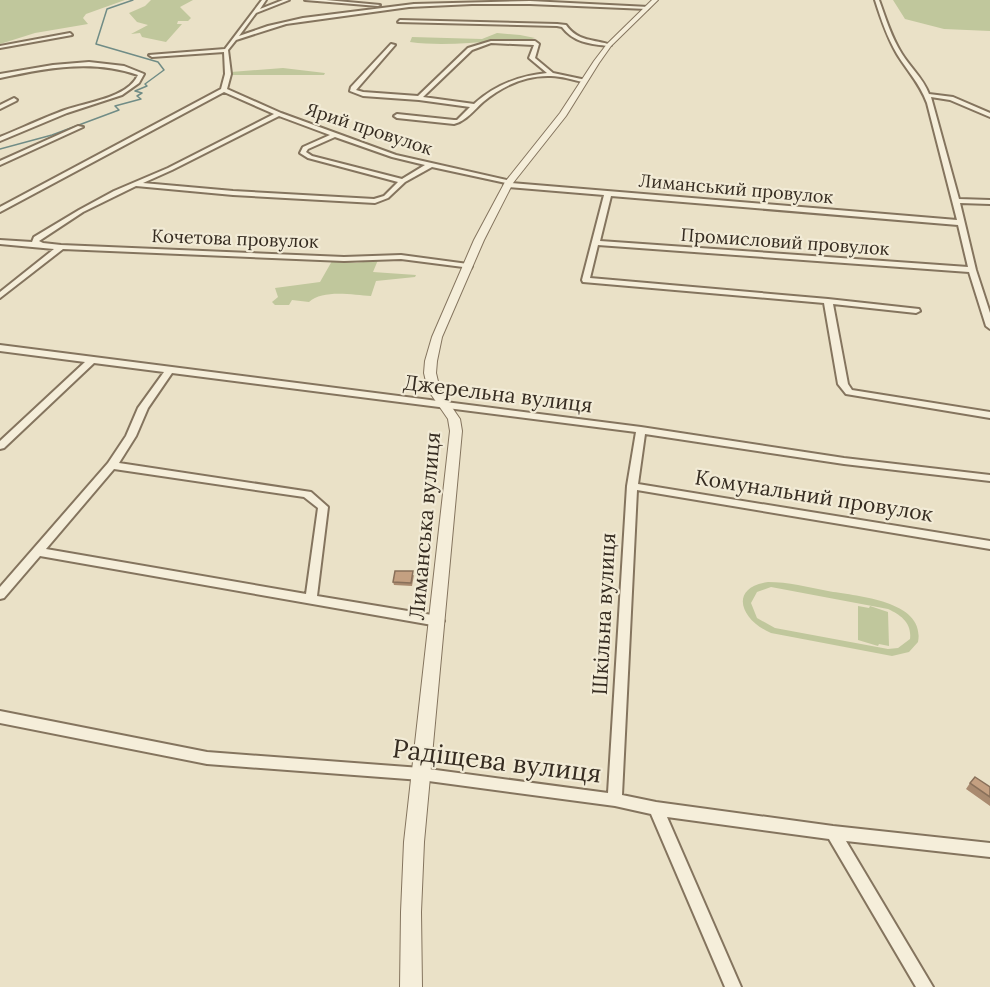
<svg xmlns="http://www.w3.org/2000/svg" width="990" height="987" font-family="Lora,serif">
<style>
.green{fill:#c0c79c;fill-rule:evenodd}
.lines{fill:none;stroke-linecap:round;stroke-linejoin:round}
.stream{stroke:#708c86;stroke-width:1.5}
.minor-casing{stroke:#84745e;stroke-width:4}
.tertiary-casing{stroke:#84745e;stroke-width:2}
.minor{fill:#f5eeda;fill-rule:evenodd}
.tertiary{fill:#f5eeda;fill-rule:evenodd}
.wall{fill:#a98a6f}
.building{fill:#c4a081;stroke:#89705a;stroke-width:1.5}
.labels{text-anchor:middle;stroke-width:4.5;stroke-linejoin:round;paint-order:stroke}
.far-street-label{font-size:18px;fill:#362c21;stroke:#f2ebd6}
.street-label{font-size:21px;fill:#362c21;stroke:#f2ebd6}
.near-street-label{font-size:26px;fill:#362c21;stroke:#f2ebd6}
</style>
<rect width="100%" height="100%" fill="#eae1c7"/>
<path class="green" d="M 0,0 L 125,0 L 86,14 L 83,18 L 88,24 L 35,33 L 0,44 Z
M 151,0 L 193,0 L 180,7 L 191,18 L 188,21 L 178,21 L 177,24 L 182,24 L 166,42 L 142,37 L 140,33 L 131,34 L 148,25 L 137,22 L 129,13 L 145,6 Z
M 893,0 L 990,0 L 990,31 L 944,29 L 905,19 Z
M 497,33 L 520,35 L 535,38 C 523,43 510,40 497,41 C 468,43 439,46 410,42 L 412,37 L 482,39 Z
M 283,68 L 325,73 L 324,75 L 231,75 L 231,72 Z
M 378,260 L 373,272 L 416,275 L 415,277 L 376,281 L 371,296 C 353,295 323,289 309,302 L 292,300 L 289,305 L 275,305 L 272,302 L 278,297 L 275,288 L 320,282 L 332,261 L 356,263 Z
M 768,582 C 788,582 808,587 828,591 C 855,596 926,600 918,642 L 909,652 L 892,656 L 771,633 C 742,621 727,588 768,582 ZM 771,587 L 888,609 C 901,615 912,623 910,639 L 898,648 L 888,649 L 775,628 L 757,618 L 751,603 L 757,592 Z
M 858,606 L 869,608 L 870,606 L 888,612 L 889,646 L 879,644 L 878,646 L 858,640 Z"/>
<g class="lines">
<path class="stream" d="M 0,149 L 52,135 L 119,110 L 115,106 L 141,99 L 137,96 L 142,93 L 135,91 L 147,86 L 145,84 L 164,70 L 158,62 L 96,44 L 107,9 L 133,0"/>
<g class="minor-casing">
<path id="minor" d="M 262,0 L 266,0 L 260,9 L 283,0 L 289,0 L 256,13 L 239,36 L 268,26 L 303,18 L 414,4 L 530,1 L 649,7 L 647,9 L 530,4 L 472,4 L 409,7 L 286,24 L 236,40 L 228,50 L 231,74 L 227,89 L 281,113 L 396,155 L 511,181 L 511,183 L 957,220 L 927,103 C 919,82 908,72 897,54 C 887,37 881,19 875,0 L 879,0 C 886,19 891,37 902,54 C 910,67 923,78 929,94 L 953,97 L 990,113 L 990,117 L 950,100 L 931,97 L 959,199 L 990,200 L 990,204 L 960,203 L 976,270 L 990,313 L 990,329 L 986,326 L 969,272 L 598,245 L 590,278 L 828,299 L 919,309 L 920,311 L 916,313 L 833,304 L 848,384 L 852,390 L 990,412 L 990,418 L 846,394 L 838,384 L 824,303 L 583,282 L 582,280 L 604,195 L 507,187 L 504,185 L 506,183 L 432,167 L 405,182 L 388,198 L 375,203 L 233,195 L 136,186 L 83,212 L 39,241 L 43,243 L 61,245 L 344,257 L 401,255 L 468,264 L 472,266 L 471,268 L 401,259 L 344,261 L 63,249 L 0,298 L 0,292 L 54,249 L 0,244 L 0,240 L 32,242 L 34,237 L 79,210 L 114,191 L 168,168 L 274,114 L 224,92 L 0,212 L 0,207 L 221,89 L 225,74 L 224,52 L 152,57 L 149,55 L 225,49 ZM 279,116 L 330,135 L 303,147 L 300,153 L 308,158 L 398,182 L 384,196 L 374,199 L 233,191 L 143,183 L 172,170 ZM 335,137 L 392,157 L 425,165 L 402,179 L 312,156 L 306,152 L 308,149 ZM 611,196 L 958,225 L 968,267 L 600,241 Z
M 305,0 L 326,0 L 380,5 L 378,6 Z
M 400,20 L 557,24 L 566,25 C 578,42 594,39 611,45 L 609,46 C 591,44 574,43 562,27 L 557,26 L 398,22 Z
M 70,33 L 72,35 L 0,48 L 0,46 Z
M 491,41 L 535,41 L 539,44 L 535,58 L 553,73 L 586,80 L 583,82 C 573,80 561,76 551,76 C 526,75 502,86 483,102 C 474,110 466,121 454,124 L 397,118 L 394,116 L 397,114 L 454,120 L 457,120 L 470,107 L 419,100 L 363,96 L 350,91 L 351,87 L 391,44 L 395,45 L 356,90 L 363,92 L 418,96 L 468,48 ZM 491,43 L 534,45 L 529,58 L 547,73 C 518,76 495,85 474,104 L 423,97 L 472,50 Z
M 89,62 L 124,66 L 144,74 L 139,83 L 122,95 L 67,113 L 0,141 L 0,137 C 22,128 43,118 65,110 C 87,102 128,98 138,75 C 92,59 47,68 0,78 L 0,74 L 53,65 Z
M 14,98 L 17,100 L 16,101 L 0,109 L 0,105 Z
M 78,126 L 83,127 L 0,165 L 0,161 Z
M 0,345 L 641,427 L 844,458 L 990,475 L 990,481 L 844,464 L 645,434 L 638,484 L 990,541 L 990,549 L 637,490 L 622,795 L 656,802 L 833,826 L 990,843 L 990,857 L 846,841 L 933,987 L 916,987 L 829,839 L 667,817 L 741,987 L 725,987 L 651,814 L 615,806 L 421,780 L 207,764 L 0,723 L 0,711 L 207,752 L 421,768 L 608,793 L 627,486 L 636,432 L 172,373 L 148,408 L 136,436 L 119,463 L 311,492 L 328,507 L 317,596 L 438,616 L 442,618 L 444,621 L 442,624 L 438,626 L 40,556 L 4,598 L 0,599 L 0,587 L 108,463 L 126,436 L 138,408 L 164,372 L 94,363 L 4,448 L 0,449 L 0,441 L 85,362 L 0,351 ZM 114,469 L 304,497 L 318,508 L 306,594 L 46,549 Z"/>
</g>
<g class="tertiary-casing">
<path id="tertiary" d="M 652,0 L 658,0 L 611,46 L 599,63 L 566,116 L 513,183 L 484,240 L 442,337 L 437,361 L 436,373 L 440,390 L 460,419 L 462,431 L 424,842 L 421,912 L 422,987 L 400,987 L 401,912 L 404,842 L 450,431 L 448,419 L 428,390 L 424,373 L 425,361 L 432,337 L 474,240 L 505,182 L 560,113 L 594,61 L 607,44 Z"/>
</g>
<use href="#minor" class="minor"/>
<use href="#tertiary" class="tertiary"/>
</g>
<path class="wall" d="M 414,575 L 412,586 L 394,585 L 393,582 Z
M 970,783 L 990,787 L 990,806 L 966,789 Z"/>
<path class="building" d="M 395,571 L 413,571 L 411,583 L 393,582 Z
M 975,777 L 990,787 L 990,797 L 970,783 Z"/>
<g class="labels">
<g class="far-street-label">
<text transform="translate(369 129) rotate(18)" y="6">Ярий провулок</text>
<text transform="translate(736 189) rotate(5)" y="6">Лиманський провулок</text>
<text transform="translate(235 239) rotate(2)" y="6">Кочетова провулок</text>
<text transform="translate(785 242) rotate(4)" y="6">Промисловий провулок</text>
</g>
<g class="street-label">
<text transform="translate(498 394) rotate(7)" y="7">Джерельна вулиця</text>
<text transform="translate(814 496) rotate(9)" y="7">Комунальний провулок</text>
<text transform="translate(425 526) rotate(-85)" y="7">Лиманська вулиця</text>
<text transform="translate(604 614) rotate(-87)" y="7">Шкільна вулиця</text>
</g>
<g class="near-street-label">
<text transform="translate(497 761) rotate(7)" y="9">Радіщева вулиця</text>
</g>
</g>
</svg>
